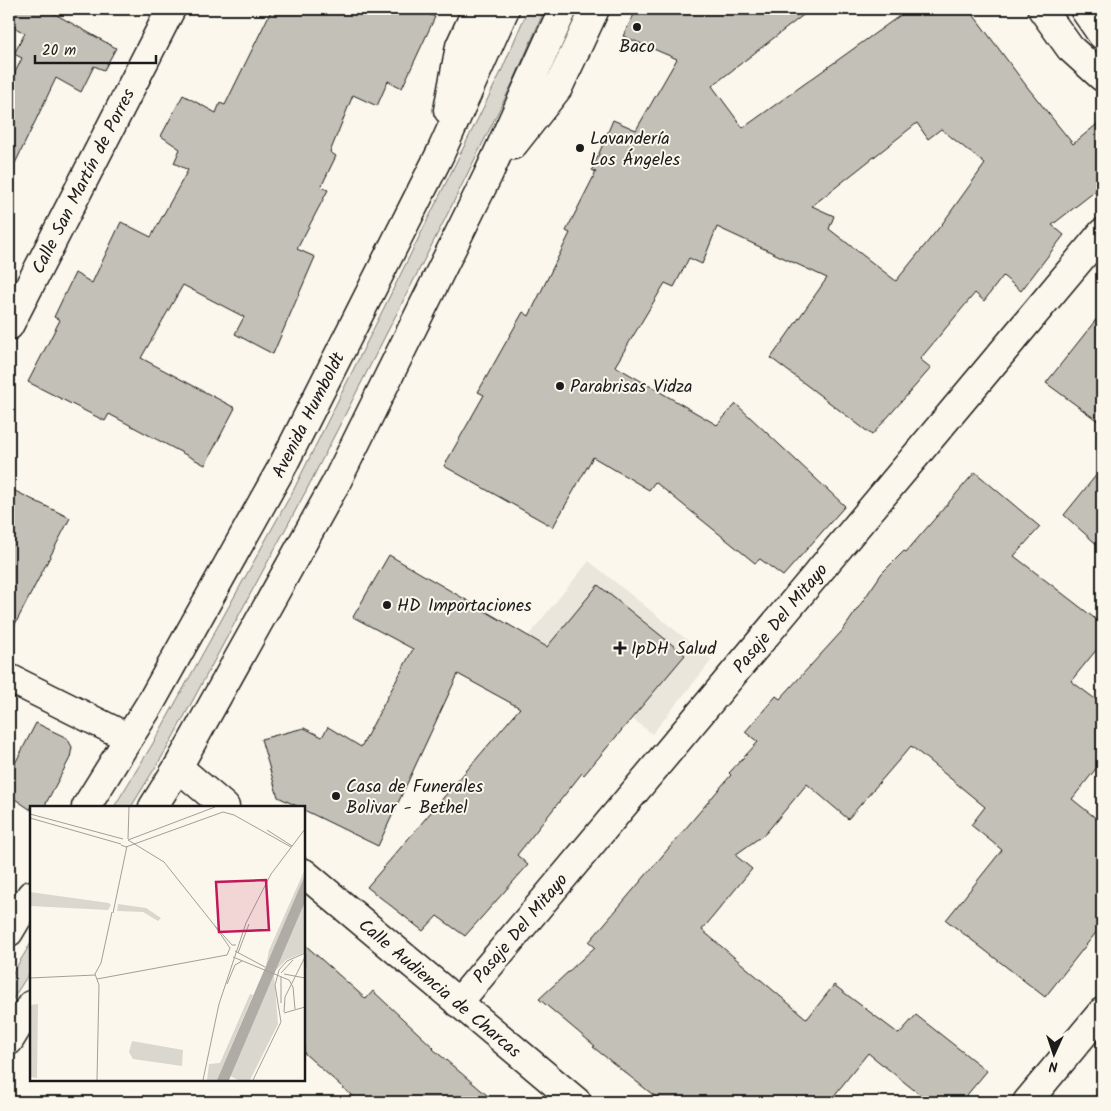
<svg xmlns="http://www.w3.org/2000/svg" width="1111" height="1111" font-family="Kalam,sans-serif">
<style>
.built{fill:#eae6dc}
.green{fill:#dad7ce;stroke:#7b7a75}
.building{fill:#c3c0b8;stroke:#1c1c1c;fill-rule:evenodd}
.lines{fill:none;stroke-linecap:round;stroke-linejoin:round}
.minor-casing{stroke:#1c1c1c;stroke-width:31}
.secondary-casing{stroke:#1c1c1c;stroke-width:31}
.primary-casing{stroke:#1c1c1c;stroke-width:31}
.minor{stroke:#fbf7ec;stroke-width:28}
.secondary{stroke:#fbf7ec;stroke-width:28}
.primary{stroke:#fbf7ec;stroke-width:28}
.poi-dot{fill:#1c1c1c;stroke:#fbf7ec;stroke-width:2}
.labels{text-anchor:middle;stroke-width:4;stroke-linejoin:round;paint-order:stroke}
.poi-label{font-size:18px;fill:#1c1c1c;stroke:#fbf7ec;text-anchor:start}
.street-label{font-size:18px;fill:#1c1c1c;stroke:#fbf7ec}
.inset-road{fill:none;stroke:#a29f99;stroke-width:1}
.view{fill:#c2185b;fill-opacity:0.15;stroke:#c2185b;stroke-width:2.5}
.inset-edge{fill:none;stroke:#1c1c1c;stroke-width:2.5}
</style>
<rect width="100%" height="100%" fill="#fbf7ec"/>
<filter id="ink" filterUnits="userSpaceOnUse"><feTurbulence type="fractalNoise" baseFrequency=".02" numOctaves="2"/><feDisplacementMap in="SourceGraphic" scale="10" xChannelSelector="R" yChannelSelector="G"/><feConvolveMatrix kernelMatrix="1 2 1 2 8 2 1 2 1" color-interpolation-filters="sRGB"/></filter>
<g filter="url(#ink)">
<path class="built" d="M 589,561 L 712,660 L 652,734 L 528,636 Z"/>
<path class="green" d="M 528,9 L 545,9 L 514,80 L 445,219 L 306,491 L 166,750 L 131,807 L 114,807 L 152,745 L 294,489 L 500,74 Z
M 31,943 L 31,970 L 9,1005 L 9,979 Z"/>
<path class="building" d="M 9,9 L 46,9 L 116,48 L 104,70 L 94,66 L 81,92 L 56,78 L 9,176 L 9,85 L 22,58 L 14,54 L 25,33 L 9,25 Z
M 272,9 L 417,9 L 435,17 L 402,88 L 388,81 L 377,106 L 353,95 L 330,152 L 336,156 L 321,187 L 328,190 L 297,249 L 315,257 L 273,354 L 235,334 L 244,317 L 183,285 L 141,358 L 235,408 L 205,465 L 109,414 L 105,421 L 28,382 L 60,320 L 54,317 L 75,273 L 92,283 L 121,222 L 151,237 L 188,170 L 174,163 L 180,149 L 161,136 L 183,95 L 216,113 L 220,103 L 225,105 Z
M 637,9 L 811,9 L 712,86 L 743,128 L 909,9 L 969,9 L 1028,88 L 1073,144 L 1102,120 L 1102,186 L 1052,225 L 1064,235 L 1021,291 L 1003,276 L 984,301 L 975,293 L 920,359 L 931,368 L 872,435 L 771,358 L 827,278 L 717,227 L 702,264 L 689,258 L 674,287 L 665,283 L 615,366 L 717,425 L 736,404 L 845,506 L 783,576 L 760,559 L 755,563 L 655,482 L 649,490 L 593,457 L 553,527 L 444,466 L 484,395 L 478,392 L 523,312 L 529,316 L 570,233 L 566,231 L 596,172 L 592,170 L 613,120 L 636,130 L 677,59 L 623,36 ZM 917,123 L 928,139 L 941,129 L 985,164 L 942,224 L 896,281 L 829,229 L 834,216 L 812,206 Z
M 1102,312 L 1102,424 L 1046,383 Z
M 1102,468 L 1102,549 L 1064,515 Z
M 975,472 L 1040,527 L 1014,556 L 1102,624 L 1102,643 L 1071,681 L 1102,704 L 1102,761 L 1072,799 L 1102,823 L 1102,925 L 1045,997 L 946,920 L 1002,850 L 971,825 L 985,807 L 911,746 L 848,819 L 807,784 L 766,833 L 735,855 L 752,869 L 702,930 L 807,1019 L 834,985 L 899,1034 L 916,1015 L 987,1071 L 961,1102 L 929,1102 L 868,1053 L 829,1102 L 662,1102 L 593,1047 L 595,1046 L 539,999 L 595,947 L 589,942 L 731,775 L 729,773 L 758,742 L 745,732 L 776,696 L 780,699 L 843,630 L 882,573 L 904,551 L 906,552 Z
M 9,488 L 70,518 L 9,636 Z
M 389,555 L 547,647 L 598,585 L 685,655 L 584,775 L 582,773 L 517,855 L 528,865 L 465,936 L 437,916 L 423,931 L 367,887 L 520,708 L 458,674 L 378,846 L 304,810 L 304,807 L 299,807 L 278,797 L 261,739 L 304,728 L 322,737 L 328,727 L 361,747 L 413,649 L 353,617 Z
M 36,723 L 67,738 L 72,747 L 70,758 L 44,807 L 31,807 L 31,810 L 9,795 L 9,775 Z
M 304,944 L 366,999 L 373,991 L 434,1048 L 433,1049 L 495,1102 L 359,1102 L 304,1053 Z"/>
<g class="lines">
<g class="minor-casing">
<path id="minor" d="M 9,326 L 171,9
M 9,678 L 129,738
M 178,767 L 225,807
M 304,873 L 577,1102
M 458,1003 L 1102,233
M 1027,1102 L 1102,1012"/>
</g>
<g class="secondary-casing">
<path id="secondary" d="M 1042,9 L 1070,48 L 1102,77
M 1084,9 L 1102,35"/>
</g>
<g class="primary-casing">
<path id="primary" d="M 448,110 L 460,46 L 477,9
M 513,145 L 558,88 L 595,9
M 86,807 L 150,704 L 281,469 L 440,154 L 505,9
M 153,807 L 178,767 L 336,483 L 488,175 L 563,9
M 9,932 L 31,895
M 9,1041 L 31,1005"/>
</g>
<use href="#minor" class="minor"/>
<use href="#secondary" class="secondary"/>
<use href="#primary" class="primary"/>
</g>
</g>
<g class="poi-dot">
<circle cx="637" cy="27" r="5"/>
<circle cx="580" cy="148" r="5"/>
<circle cx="560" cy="386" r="5"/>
<circle cx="387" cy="605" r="5"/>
<path d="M617.5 640.5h5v5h5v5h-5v5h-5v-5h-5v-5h5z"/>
<circle cx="336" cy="796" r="5"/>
</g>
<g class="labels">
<g class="poi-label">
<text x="637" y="52" text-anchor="middle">Baco</text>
<text x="590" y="144">Lavandería<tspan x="590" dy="21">Los Ángeles</tspan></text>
<text x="570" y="392">Parabrisas Vidza</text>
<text x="397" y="611">HD Importaciones</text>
<text x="631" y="654">IpDH Salud</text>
<text x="346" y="792">Casa de Funerales<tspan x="346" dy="21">Bolivar - Bethel</tspan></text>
</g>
<g class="street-label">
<text transform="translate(83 181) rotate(-63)" y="6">Calle San Martín de Porres</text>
<text transform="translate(308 415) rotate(-63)" y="6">Avenida Humboldt</text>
<text transform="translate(780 618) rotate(-50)" y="6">Pasaje Del Mitayo</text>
<text transform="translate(520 928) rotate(-50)" y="6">Pasaje Del Mitayo</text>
<text transform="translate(440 988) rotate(40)" y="6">Calle Audiencia de Charcas</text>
</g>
</g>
<g transform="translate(30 806)">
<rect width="275" height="275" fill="#fbf7ec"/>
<path d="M 275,63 L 275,69 L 236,160 L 239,144 ZM 0,86 L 79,97 L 81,99 L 78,104 L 0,100 ZM 275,96 L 275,146 L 256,154 L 246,164 ZM 88,98 L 116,102 L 131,112 L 128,115 L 113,106 L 87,105 ZM 244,169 L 248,218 L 220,274 L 208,274 L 200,270 ZM 220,188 L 223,189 L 187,274 L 177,274 L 179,258 L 190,257 ZM 8,198 L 7,272 L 0,271 L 0,199 ZM 102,235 L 153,244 L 152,260 L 103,253 L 99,246 Z" fill="#dad7ce"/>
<path d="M 275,69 L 275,96 L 199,274 L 187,274 Z" fill="#afaca5"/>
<path class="inset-road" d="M 0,8 L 93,33M 0,12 L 91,38M 237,24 L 262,40M 98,33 L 99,1M 98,34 L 134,56 L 185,120 L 202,139 L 206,139M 98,34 L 185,1M 91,39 L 96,41 L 193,6 L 204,9 L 261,41M 83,107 L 97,40M 205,145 L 235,161M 208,147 L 219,118M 203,151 L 259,174 L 263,181 L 265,203M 251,167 L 263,154M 254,168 L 275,172M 0,172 L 65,169M 67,173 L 197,149 L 200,142 L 185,120M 197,178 L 205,159 L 212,155M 251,197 L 251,171M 254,206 L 255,191 L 275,151M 254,207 L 275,201M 67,274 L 69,179 L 65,168 L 71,157 L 82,106M 173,274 L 189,198 L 216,117 L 241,68 L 275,23M 223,274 L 251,216 L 245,179 L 249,164 L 257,155 L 275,147"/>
<path class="view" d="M 236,74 L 239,124 L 189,126 L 186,76 Z"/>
<rect width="275" height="275" class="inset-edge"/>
</g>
<rect width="1111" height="1111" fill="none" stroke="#fbf7ec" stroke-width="30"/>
<rect x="15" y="15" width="1081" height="1081" fill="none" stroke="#1c1c1c" stroke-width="2" filter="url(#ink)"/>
<g transform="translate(1054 1054) rotate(183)" stroke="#fbf7ec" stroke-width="4" paint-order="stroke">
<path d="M0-4L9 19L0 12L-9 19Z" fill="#1c1c1c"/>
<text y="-8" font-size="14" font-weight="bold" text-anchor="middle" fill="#1c1c1c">N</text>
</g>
<path d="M35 55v8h121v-8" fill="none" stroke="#1c1c1c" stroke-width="2.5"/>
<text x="42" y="55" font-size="15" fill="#1c1c1c" stroke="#fbf7ec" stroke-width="4" paint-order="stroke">20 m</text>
</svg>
